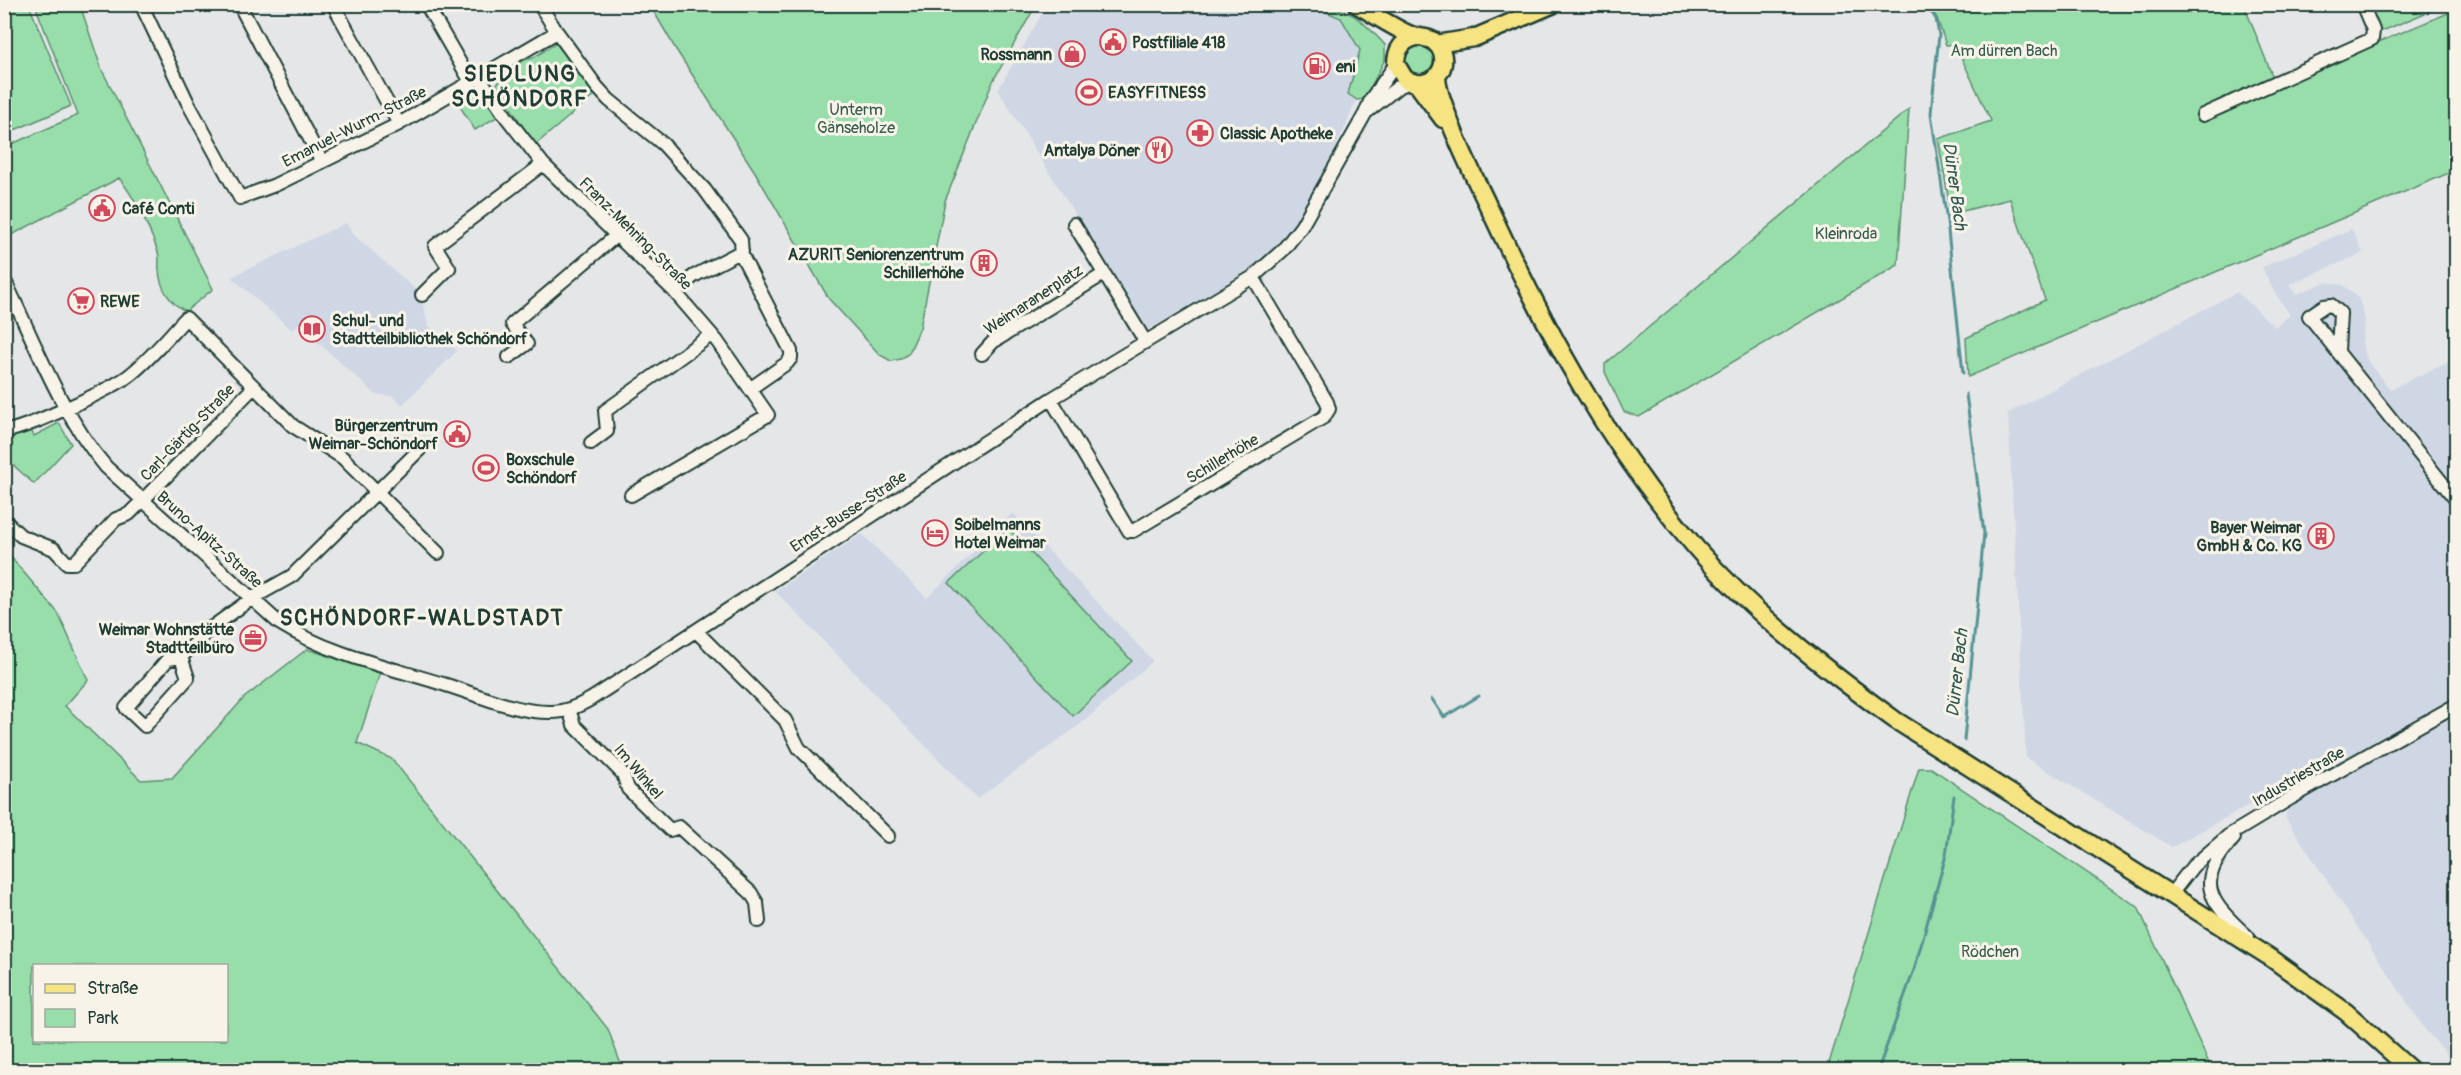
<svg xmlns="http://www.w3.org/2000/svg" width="2461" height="1075" font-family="Pangolin,sans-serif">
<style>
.built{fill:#cfd7e5}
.green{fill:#98deab;stroke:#5c8e70;stroke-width:1.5;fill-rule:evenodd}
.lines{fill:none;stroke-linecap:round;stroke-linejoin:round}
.stream{stroke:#569393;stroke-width:3}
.minor-casing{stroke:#1f3d34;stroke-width:16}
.major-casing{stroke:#1f3d34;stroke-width:21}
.minor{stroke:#f7f3e8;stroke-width:12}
.major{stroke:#f6e381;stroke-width:16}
.labels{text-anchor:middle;stroke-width:6;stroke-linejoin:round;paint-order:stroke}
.poi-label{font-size:16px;font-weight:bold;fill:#1f3d34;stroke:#f7f3e8;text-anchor:start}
.park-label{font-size:16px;fill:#375d4c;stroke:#f7f3e8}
.street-label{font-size:16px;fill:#1f3d34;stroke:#f7f3e8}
.water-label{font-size:18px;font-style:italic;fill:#315a54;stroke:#f7f3e8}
.district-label{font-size:22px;font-weight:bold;letter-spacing:1.5px;fill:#1f3d34;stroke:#f7f3e8}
</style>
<rect width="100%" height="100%" fill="#e5e6e7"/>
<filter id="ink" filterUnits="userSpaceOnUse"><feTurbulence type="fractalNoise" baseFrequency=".0167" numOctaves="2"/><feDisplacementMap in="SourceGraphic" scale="12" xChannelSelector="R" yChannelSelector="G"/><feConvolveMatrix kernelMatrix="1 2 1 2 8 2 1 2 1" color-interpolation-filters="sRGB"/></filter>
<g filter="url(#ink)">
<path class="built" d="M 1047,5 L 1309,5 L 1341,18 L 1360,50 L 1349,93 L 1357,100 L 1313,198 L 1293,228 L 1266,257 L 1225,287 L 1147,330 L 998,90 Z
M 346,223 L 353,234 L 417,291 L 415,294 L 422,301 L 428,325 L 457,351 L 402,405 L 393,396 L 376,395 L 298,324 L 292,330 L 231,277 Z
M 2352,229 L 2363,253 L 2289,285 L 2297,294 L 2326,282 L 2343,285 L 2359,299 L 2365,319 L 2362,344 L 2368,362 L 2390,389 L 2456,359 L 2456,1064 L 2426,1031 L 2285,817 L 2302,776 L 2172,847 L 2026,758 L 2008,413 L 2237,292 L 2275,327 L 2290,315 L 2273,290 L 2262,267 Z
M 1013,513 L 1153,661 L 1078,726 L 977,799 L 775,591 L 862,534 L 927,598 Z"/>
<path class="green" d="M 5,4 L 29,5 L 71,106 L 5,134 Z
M 35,5 L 80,5 L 101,68 L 213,289 L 186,311 C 170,304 160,288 159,270 C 158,264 160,258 158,252 C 149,227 136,199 119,178 L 10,236 L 5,224 L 5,147 L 78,115 Z
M 650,5 L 1036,5 L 993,81 L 945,201 L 920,328 L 909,353 L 901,359 L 891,361 L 880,355 L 829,299 L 755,172 L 675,48 Z
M 1309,5 C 1346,4 1362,19 1385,45 L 1385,59 L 1373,83 L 1375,85 L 1365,99 L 1357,100 L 1348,94 L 1360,50 L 1341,18 Z
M 1928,5 L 2244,5 L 2276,85 L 2453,11 L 2456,20 L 2456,170 L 1968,377 L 1966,338 L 2045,300 L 2010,199 L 1951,214 L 1938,139 L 1991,121 L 1955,44 L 1946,45 L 1937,18 Z
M 2369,5 L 2444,5 L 2380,32 Z
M 556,43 L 596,94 L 535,145 L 496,85 L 518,61 L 533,58 Z
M1403 60a16 16 0 1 1 32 0a16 16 0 1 1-32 0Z
M 473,87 L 482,91 L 500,115 L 475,130 L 454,97 Z
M 1909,109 L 1898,265 L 1639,417 L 1624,412 L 1605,372 L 1605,364 Z
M 59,423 L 71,444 L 34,484 L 11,463 L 5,470 L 5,437 L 30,428 L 34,436 Z
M 1008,528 L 1132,661 L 1073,716 L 949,583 Z
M 4,549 L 58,613 L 88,680 L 65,706 L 141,780 L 172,778 L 244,698 L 307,649 L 380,673 L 357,743 L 392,759 L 608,1029 L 623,1070 L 5,1070 ZM 34,966 L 226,966 L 226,1040 L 34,1040 Z
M 1919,768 L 1931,768 L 2138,907 L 2212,1070 L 1827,1070 Z"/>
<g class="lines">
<path class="stream" d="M 1926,4 L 1936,19 L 1939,35 L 1931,113 L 1947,221 L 1963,373
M 1432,699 L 1444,717 L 1479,696
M 1964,740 L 1984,533 L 1966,394
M 1878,1070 L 1915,967 L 1946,855 L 1954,796"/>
<g class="minor-casing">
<path id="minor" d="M 141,4 L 188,103 L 240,198 L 275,185 L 399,124 L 557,32
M 239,4 L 322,162
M 333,4 L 399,124
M 426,4 L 471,82
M 539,4 L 557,32 L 597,87 L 609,100 L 663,144 L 705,190 L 741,240 L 742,256 L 791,351 L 791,358 L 787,363 L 751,388
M 479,77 L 507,118 L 543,164 L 674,291 L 717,341 L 768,415 L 631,495
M 1368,111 L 1398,87 L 1410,82
M 2203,115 L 2372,39 L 2373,30 L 2362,4
M 1074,224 L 1145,341
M 4,279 C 35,342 60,413 106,467 L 279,623 C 330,655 389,667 446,685 C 479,695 517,713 552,712 C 566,712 579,706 591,699 L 1051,399 L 1253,277 L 1283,250 L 1301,227 L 1365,114 L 1371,99 L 1396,64
M 674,291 L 694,276 L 742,251
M 422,295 L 449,268 L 435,246 L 543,164
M 2338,351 L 2340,313 L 2331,305 L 2324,306 L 2309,316 L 2456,500
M 982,354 L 993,342 L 1104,274
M 509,357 L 527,344 L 512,324 L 617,235
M 1051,399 L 1129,531 L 1133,531 L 1324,417 L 1329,409 L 1327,402 L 1253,277
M 4,431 C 22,431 116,387 131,374 C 151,358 168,337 186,318 L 293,426 L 343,458 L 438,553
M 591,443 L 607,431 L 605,411 L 711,335
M 4,520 L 21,536 L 54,549 L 67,563 L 74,563 L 116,519 L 129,514 L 143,500 L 254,387
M 696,631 L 785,720 L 799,748 L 888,836
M 181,657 L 188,678 L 145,726 L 126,708 L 168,659 L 181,657 L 211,628 L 251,599 L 292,576 L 420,449
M 569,709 L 574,725 L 623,774 L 628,789 L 670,830 L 679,827 L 751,893 L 757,903 L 759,921
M 2234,838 C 2193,883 2209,901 2248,937
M 2171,894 L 2193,866 L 2228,836 L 2291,798 L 2456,705"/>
</g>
<g class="major-casing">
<path id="major" d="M 1356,4 C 1372,13 1398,31 1414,36 C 1422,38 1430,37 1436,43 C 1456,65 1431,94 1405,79 L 1396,64 C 1396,49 1403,40 1417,37
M 1436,44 L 1474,38 L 1554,4
M 1437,76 C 1437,89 1442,99 1446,111 C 1458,146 1476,180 1492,214 C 1548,334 1610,448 1697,549 C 1755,615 1825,669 1895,720 L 2271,958 L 2346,1012 L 2411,1070
M 1417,84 L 1443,119"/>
</g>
<use href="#minor" class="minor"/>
<use href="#major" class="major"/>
</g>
</g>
<defs>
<g id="civic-ring" transform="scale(1.35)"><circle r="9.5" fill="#f7f3e8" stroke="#d1495b" stroke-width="1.5"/><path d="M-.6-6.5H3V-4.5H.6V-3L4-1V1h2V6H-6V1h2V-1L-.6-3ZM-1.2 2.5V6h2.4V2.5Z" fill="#d1495b"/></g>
<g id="shop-ring" transform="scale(1.35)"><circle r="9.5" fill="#f7f3e8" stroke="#d1495b" stroke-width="1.5"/><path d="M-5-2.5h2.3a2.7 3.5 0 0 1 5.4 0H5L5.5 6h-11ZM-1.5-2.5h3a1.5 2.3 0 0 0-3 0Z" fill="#d1495b"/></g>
<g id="fuel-ring" transform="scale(1.35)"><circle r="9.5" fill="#f7f3e8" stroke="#d1495b" stroke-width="1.5"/><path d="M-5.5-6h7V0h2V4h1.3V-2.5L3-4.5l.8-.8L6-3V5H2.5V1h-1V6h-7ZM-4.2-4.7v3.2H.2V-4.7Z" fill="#d1495b"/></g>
<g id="stadium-ring" transform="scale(1.35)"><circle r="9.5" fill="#f7f3e8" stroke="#d1495b" stroke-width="1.5"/><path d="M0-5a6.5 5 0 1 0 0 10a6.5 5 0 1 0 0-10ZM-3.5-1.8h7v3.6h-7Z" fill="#d1495b"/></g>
<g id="pharmacy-ring" transform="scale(1.35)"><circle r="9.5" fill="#f7f3e8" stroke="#d1495b" stroke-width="1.5"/><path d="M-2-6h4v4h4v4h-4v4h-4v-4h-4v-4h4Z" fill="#d1495b"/></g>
<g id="restaurant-ring" transform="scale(1.35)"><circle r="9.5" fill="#f7f3e8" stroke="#d1495b" stroke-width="1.5"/><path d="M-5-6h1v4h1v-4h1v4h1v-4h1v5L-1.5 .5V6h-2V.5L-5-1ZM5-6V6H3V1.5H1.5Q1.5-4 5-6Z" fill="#d1495b"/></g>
<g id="building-ring" transform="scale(1.35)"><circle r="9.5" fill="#f7f3e8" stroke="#d1495b" stroke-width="1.5"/><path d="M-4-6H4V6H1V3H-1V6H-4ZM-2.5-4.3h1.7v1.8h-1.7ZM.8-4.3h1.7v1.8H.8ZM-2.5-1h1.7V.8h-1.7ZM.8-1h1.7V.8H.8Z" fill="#d1495b"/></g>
<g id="supermarket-ring" transform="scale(1.35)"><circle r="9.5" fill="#f7f3e8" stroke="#d1495b" stroke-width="1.5"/><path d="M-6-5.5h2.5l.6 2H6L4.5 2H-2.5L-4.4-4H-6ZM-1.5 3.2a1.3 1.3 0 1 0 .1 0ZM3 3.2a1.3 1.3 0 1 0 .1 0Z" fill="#d1495b"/></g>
<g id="library-ring" transform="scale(1.35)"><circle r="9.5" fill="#f7f3e8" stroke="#d1495b" stroke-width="1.5"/><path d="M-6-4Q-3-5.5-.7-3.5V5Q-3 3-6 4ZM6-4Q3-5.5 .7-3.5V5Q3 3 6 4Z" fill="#d1495b"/></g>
<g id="hotel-ring" transform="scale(1.35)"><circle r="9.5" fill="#f7f3e8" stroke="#d1495b" stroke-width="1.5"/><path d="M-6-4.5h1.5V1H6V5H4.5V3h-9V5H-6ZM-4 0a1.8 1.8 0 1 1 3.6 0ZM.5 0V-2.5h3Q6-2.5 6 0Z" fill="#d1495b"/></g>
<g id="office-ring" transform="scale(1.35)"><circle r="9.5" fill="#f7f3e8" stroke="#d1495b" stroke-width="1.5"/><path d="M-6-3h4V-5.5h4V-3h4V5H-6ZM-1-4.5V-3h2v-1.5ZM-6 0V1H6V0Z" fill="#d1495b"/></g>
</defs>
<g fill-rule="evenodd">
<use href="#civic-ring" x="1113" y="42"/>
<use href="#shop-ring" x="1072" y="54"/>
<use href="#fuel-ring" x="1317" y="66"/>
<use href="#stadium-ring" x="1089" y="92"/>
<use href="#pharmacy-ring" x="1200" y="133"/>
<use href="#restaurant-ring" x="1159" y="150"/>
<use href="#civic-ring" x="102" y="208"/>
<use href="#building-ring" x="984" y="263"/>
<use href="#supermarket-ring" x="81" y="301"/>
<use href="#library-ring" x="312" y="329"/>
<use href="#civic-ring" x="457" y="434"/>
<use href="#stadium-ring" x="486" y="468"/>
<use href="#hotel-ring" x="935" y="533"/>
<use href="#building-ring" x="2321" y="536"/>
<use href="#office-ring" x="253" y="638"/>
</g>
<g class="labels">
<g class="poi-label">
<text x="1132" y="48">Postfiliale 418</text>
<text x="1052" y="60" text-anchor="end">Rossmann</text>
<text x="1336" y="72">eni</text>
<text x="1108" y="98">EASYFITNESS</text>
<text x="1220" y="139">Classic Apotheke</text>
<text x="1140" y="156" text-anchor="end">Antalya Döner</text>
<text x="122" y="214">Café Conti</text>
<text x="964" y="260" text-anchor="end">AZURIT Seniorenzentrum<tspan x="964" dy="18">Schillerhöhe</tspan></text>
<text x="100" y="307">REWE</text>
<text x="332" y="326">Schul- und<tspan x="332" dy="18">Stadtteilbibliothek Schöndorf</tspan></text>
<text x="438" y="431" text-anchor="end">Bürgerzentrum<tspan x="438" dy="18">Weimar-Schöndorf</tspan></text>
<text x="506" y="465">Boxschule<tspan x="506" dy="18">Schöndorf</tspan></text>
<text x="954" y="530">Soibelmanns<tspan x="954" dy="18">Hotel Weimar</tspan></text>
<text x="2302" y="533" text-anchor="end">Bayer Weimar<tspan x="2302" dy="18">GmbH &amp; Co. KG</tspan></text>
<text x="234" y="635" text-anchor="end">Weimar Wohnstätte<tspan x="234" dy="18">Stadtteilbüro</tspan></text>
</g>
<g class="park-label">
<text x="2004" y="56">Am dürren Bach</text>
<text x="856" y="115">Unterm<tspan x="856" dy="18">Gänseholze</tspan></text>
<text x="1846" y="239">Kleinroda</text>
<text x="1990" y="957">Rödchen</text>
</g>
<g class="street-label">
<text transform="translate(354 126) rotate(-27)" y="6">Emanuel-Wurm-Straße</text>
<text transform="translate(636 233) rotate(45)" y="6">Franz-Mehring-Straße</text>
<text transform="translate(1033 299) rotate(-33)" y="6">Weimaranerplatz</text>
<text transform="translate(187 432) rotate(-46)" y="6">Carl-Gärtig-Straße</text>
<text transform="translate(1222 458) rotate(-31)" y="6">Schillerhöhe</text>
<text transform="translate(848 511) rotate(-33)" y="6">Ernst-Busse-Straße</text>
<text transform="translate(210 539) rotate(42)" y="6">Bruno-Apitz-Straße</text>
<text transform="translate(639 771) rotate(50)" y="6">Im Winkel</text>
<text transform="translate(2298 776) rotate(-30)" y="6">Industriestraße</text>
</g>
<g class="water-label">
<text transform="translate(1955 186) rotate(82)" y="6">Dürrer Bach</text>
<text transform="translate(1957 673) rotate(-84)" y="6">Dürrer Bach</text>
</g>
<g class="district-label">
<text x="520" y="81">SIEDLUNG<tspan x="520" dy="25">SCHÖNDORF</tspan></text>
<text x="422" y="625">SCHÖNDORF-WALDSTADT</text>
</g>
</g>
<rect width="2461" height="1075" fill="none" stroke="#f7f3e8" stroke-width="24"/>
<rect x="12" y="12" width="2437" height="1051" fill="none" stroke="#1f3d34" stroke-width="2" filter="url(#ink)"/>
<rect x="33" y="964" width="195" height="78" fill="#f7f3e8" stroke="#a1aaa0" stroke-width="1.5"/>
<rect x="45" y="984" width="30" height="9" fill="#f6e381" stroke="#a1aaa0" stroke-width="1.5"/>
<text x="87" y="994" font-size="18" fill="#1f3d34">Straße</text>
<rect x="45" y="1009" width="30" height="18" fill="#98deab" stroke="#a1aaa0" stroke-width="1.5"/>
<text x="87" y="1024" font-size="18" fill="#1f3d34">Park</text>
</svg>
